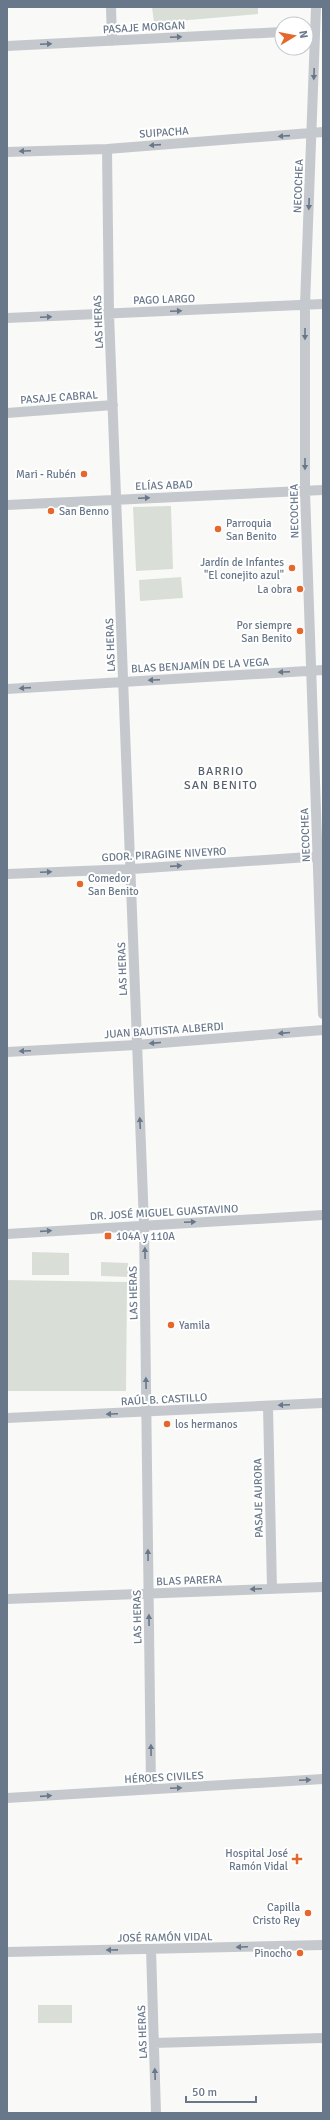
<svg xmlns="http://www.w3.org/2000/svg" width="330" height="2120" font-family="Signika,sans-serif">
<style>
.green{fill:#d9dfd6}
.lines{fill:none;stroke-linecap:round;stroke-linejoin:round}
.street{stroke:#c5c9cd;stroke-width:10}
.oneway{fill:#687789}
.poi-dot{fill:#e6672b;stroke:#fff;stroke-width:1.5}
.labels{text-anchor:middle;stroke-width:4;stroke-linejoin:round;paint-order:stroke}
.street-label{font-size:11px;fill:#687789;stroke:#fff}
.poi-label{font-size:11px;fill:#687789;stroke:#fff;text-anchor:end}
.neighbourhood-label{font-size:12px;letter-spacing:1px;fill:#56616e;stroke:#fff}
</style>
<rect width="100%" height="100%" fill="#f9faf7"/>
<path class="green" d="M 152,7 L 258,7 L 258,14 L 154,23 Z
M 171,506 L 173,569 L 136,571 L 133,507 Z
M 181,577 L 183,598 L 140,601 L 139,580 Z
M 32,1252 L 69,1253 L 69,1275 L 32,1275 Z
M 101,1262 L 128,1263 L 128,1277 L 101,1276 Z
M 7,1280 L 127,1282 L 126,1391 L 7,1391 Z
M 38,2005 L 72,2005 L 72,2023 L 38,2023 Z"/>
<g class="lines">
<path class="street" d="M 111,7 L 112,41
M 316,7 L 305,305 L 305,491 L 323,1014
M 7,46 L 282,32
M 107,149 L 109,314 L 144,1224 L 151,1789
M 7,152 L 107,149 L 323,132
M 7,318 L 323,304
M 7,413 L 113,405
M 7,505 L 323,490
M 7,689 L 323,670
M 7,874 L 132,869 L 323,856
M 7,1052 L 136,1045 L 323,1030
M 7,1234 L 323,1215
M 268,1406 L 272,1589
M 7,1418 L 323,1403
M 7,1599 L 323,1587
M 7,1798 L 323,1779
M 151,1949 L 156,2113
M 7,1952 L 323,1945
M 154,2043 L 323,2038"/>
</g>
<defs><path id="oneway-solid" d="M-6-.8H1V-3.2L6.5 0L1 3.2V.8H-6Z"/></defs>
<g class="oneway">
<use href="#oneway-solid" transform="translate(176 37) rotate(-3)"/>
<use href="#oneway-solid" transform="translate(46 44) rotate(-3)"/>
<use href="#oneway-solid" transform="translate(314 74) rotate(92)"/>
<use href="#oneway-solid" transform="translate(284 136) rotate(176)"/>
<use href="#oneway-solid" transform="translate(155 145) rotate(176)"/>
<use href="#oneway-solid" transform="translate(25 151) rotate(178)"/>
<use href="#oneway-solid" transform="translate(309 204) rotate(92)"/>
<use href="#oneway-solid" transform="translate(176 311) rotate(-2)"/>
<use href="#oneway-solid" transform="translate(46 317) rotate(-3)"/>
<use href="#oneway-solid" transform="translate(305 334) rotate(90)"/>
<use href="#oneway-solid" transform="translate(305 464) rotate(90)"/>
<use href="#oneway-solid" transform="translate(144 498) rotate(-2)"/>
<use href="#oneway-solid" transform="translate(284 672) rotate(177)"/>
<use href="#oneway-solid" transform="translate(154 680) rotate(177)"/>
<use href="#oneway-solid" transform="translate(25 688) rotate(176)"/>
<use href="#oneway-solid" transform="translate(176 866) rotate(-4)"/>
<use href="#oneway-solid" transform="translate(46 872) rotate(-2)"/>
<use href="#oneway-solid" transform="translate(284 1033) rotate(175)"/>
<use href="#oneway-solid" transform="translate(155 1043) rotate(175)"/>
<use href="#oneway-solid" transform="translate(25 1051) rotate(177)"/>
<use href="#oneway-solid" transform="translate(140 1123) rotate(-93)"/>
<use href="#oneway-solid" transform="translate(190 1222) rotate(-3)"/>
<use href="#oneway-solid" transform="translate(46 1231) rotate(-4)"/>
<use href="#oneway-solid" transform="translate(145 1253) rotate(-91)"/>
<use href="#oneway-solid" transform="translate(146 1383) rotate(-91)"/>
<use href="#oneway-solid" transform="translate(284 1405) rotate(177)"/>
<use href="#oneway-solid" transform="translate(112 1414) rotate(178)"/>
<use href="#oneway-solid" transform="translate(148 1555) rotate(-91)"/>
<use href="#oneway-solid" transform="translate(256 1589) rotate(178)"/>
<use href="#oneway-solid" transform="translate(149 1620) rotate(-91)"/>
<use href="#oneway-solid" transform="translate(151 1750) rotate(-91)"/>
<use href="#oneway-solid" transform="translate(305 1780) rotate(-3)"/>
<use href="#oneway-solid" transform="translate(176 1788) rotate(-3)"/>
<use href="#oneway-solid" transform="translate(46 1796) rotate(-4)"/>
<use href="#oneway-solid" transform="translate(242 1947) rotate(178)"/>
<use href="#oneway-solid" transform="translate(112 1950) rotate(179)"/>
<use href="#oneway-solid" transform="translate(155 2074) rotate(-92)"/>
</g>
<g class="poi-dot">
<circle cx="84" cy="474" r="4"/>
<circle cx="51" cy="511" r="4"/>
<circle cx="218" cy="529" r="4"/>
<circle cx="292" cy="568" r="4"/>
<circle cx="300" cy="589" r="4"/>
<circle cx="300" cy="631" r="4"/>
<circle cx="80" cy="884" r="4"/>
<rect x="104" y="1232" width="8" height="8" rx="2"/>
<circle cx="171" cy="1325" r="4"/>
<circle cx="167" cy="1424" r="4"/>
<path d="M295 1853h4v4h4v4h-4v4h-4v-4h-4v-4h4z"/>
<circle cx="308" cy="1913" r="4"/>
<circle cx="300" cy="1953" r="4"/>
</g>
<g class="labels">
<g class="street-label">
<text transform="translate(144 27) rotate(-3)" y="4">PASAJE MORGAN</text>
<text transform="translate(164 132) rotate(-4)" y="4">SUIPACHA</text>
<text transform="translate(298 186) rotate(-88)" y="4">NECOCHEA</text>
<text transform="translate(164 299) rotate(-2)" y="4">PAGO LARGO</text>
<text transform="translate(98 322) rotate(-92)" y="4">LAS HERAS</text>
<text transform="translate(59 397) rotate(-4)" y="4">PASAJE CABRAL</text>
<text transform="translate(164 485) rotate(-2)" y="4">ELÍAS ABAD</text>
<text transform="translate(294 511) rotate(-91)" y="4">NECOCHEA</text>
<text transform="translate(110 645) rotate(-92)" y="4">LAS HERAS</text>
<text transform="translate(200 665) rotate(-3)" y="4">BLAS BENJAMÍN DE LA VEGA</text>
<text transform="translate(305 835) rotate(-92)" y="4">NECOCHEA</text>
<text transform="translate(164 854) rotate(-3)" y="4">GDOR. PIRAGINE NIVEYRO</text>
<text transform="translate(122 969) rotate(-92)" y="4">LAS HERAS</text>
<text transform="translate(164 1030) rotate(-4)" y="4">JUAN BAUTISTA ALBERDI</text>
<text transform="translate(164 1212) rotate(-3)" y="4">DR. JOSÉ MIGUEL GUASTAVINO</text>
<text transform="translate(133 1293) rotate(-91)" y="4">LAS HERAS</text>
<text transform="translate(164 1399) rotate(-3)" y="4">RAÚL B. CASTILLO</text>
<text transform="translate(258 1498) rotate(-91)" y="4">PASAJE AURORA</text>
<text transform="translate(189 1580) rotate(-2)" y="4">BLAS PARERA</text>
<text transform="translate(137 1617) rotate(-91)" y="4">LAS HERAS</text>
<text transform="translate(164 1777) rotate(-3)" y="4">HÉROES CIVILES</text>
<text transform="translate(165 1937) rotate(-1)" y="4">JOSÉ RAMÓN VIDAL</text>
<text transform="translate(142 2032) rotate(-92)" y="4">LAS HERAS</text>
</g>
<g class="poi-label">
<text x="76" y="478">Mari - Rubén</text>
<text x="59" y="515" text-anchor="start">San Benno</text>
<text x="226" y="527" text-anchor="start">Parroquia<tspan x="226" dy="13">San Benito</tspan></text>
<text x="284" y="566">Jardín de Infantes<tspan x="284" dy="13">"El conejito azul"</tspan></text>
<text x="292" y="593">La obra</text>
<text x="292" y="629">Por siempre<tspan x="292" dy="13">San Benito</tspan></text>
<text x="88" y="882" text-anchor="start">Comedor<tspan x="88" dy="13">San Benito</tspan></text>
<text x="116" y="1240" text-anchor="start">104A y 110A</text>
<text x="179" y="1329" text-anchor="start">Yamila</text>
<text x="175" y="1428" text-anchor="start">los hermanos</text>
<text x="288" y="1857">Hospital José<tspan x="288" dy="13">Ramón Vidal</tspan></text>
<text x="300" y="1911">Capilla<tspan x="300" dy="13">Cristo Rey</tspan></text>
<text x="292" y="1957">Pinocho</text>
</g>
<g class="neighbourhood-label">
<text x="221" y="775">BARRIO<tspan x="221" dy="14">SAN BENITO</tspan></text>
</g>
</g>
<rect width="330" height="2120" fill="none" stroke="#687789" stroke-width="16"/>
<g transform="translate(294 36) rotate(80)"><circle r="19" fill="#ffffff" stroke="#c3c9d0"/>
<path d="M0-3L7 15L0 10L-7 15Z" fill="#e6672b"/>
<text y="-6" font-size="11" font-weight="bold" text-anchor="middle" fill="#687789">N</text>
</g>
<path d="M186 2096v6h70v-6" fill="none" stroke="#687789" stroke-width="2"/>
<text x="192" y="2096" font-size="12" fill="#687789" stroke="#ffffff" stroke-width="3" paint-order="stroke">50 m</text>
</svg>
